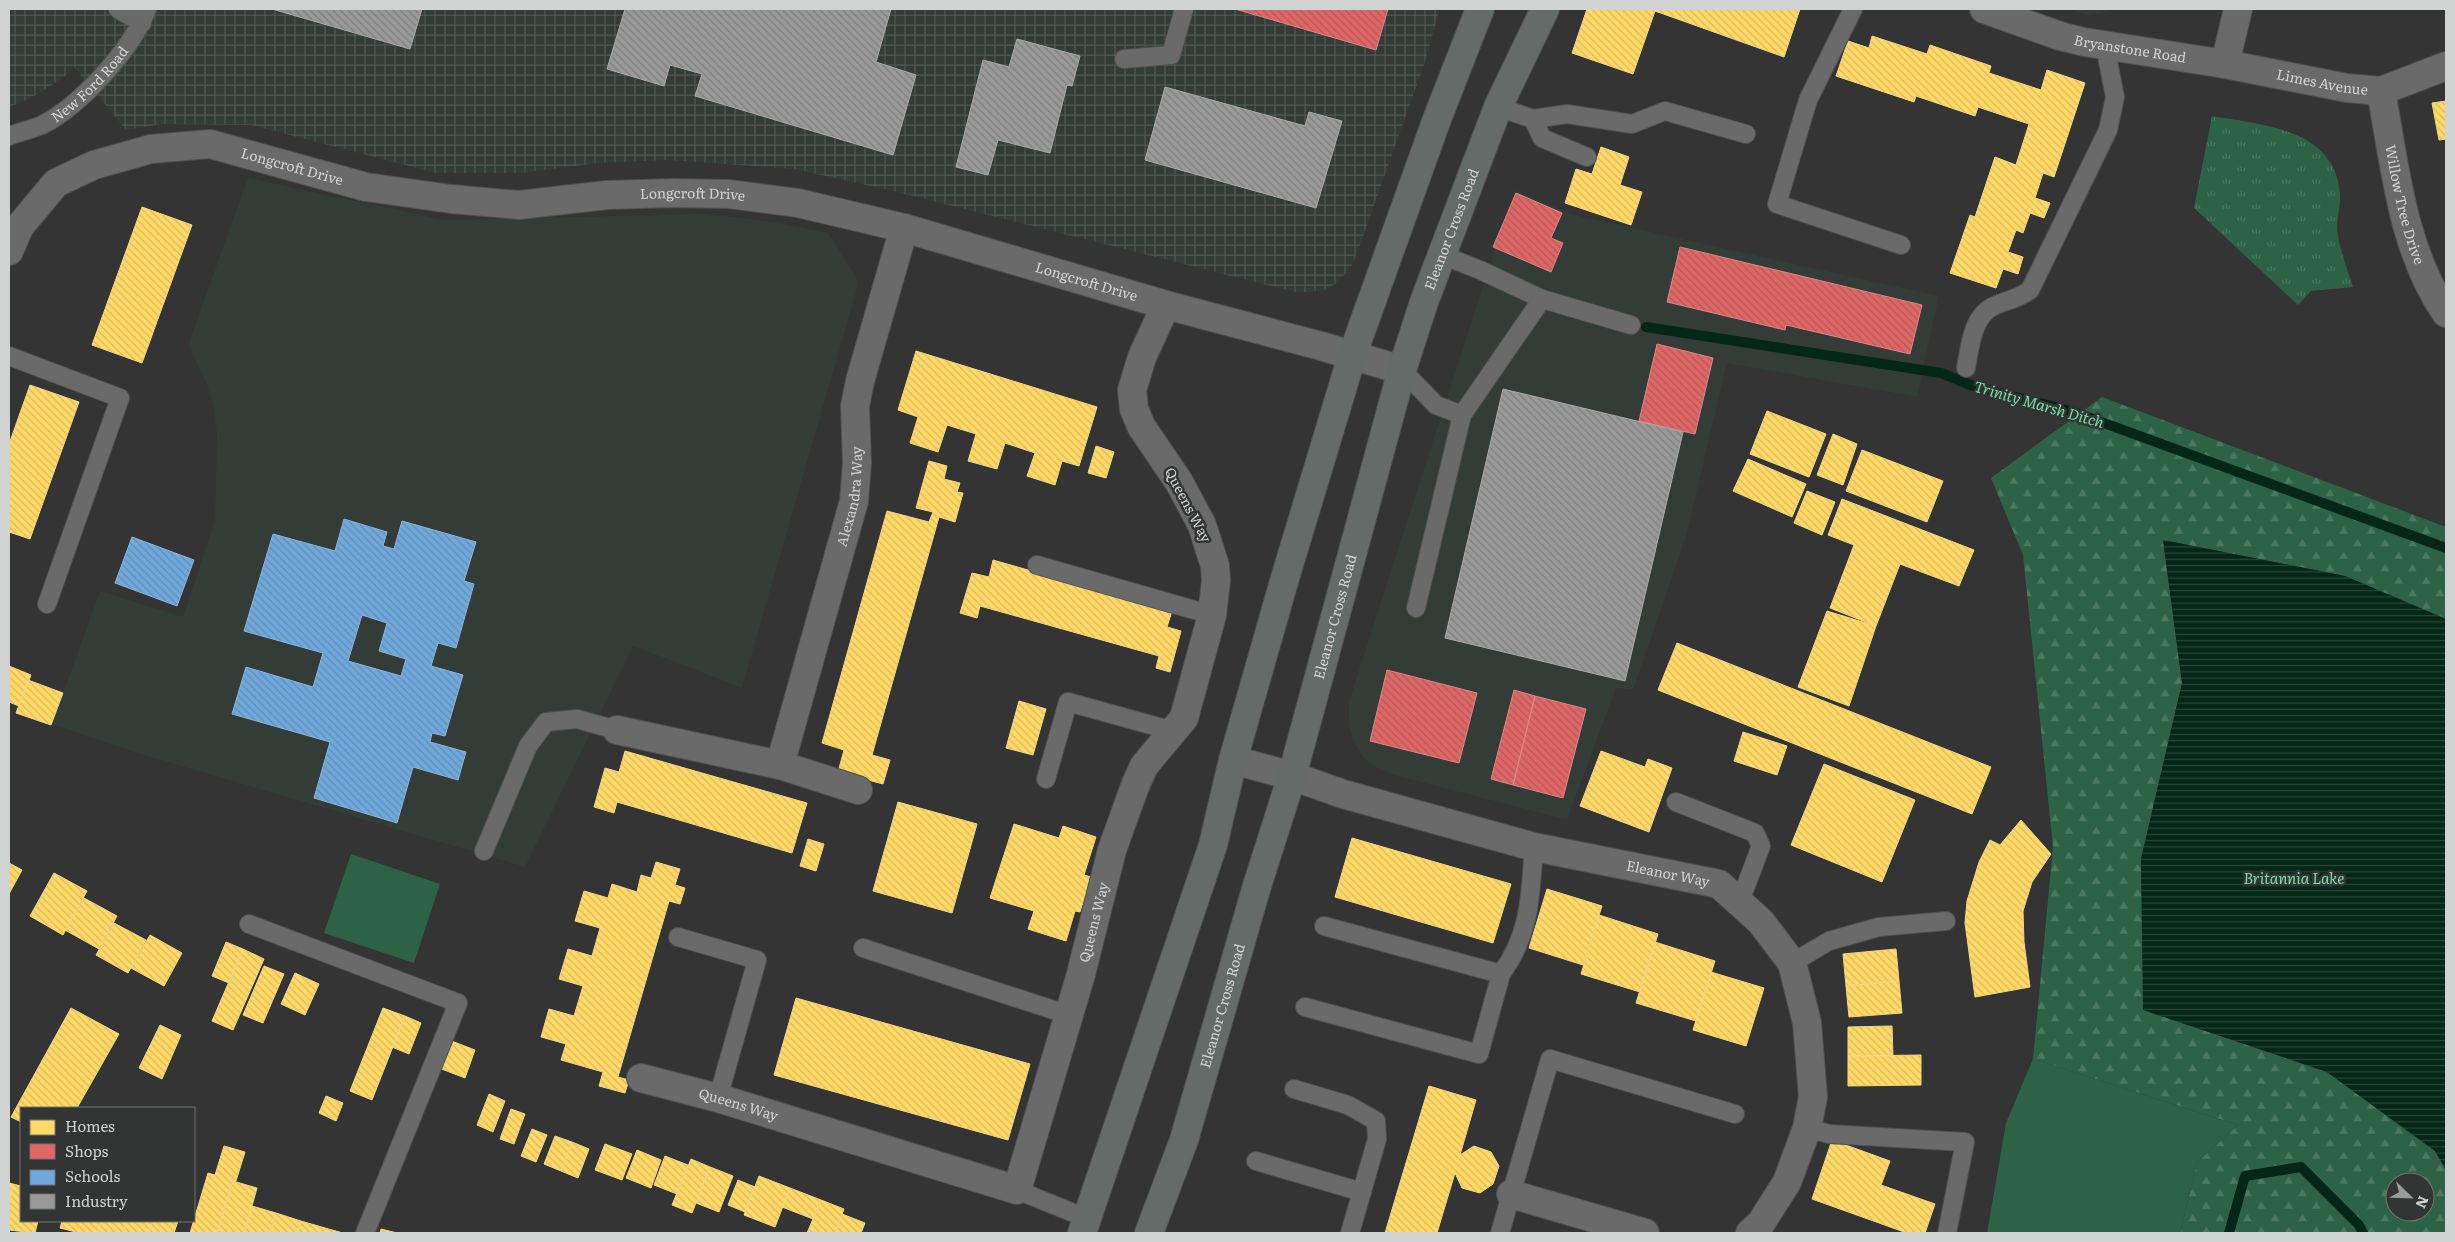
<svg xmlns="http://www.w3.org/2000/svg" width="2455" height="1242" font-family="Literata,serif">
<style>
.built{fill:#343c37}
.industrial{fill:url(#industrial-grid)}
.grass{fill:url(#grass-tufts)}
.forest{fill:url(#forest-firs);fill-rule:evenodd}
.garden{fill:#2d6247}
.water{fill:url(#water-rules)}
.homes{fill:url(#homes-back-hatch);stroke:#f1d786}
.shops{fill:url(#shops-back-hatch);stroke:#dc8786}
.schools{fill:url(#schools-back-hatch);stroke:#8cb5d9;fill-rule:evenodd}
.industry{fill:url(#industry-back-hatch);stroke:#aaa}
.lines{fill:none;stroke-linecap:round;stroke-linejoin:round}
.stream{stroke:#052717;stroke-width:10}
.service-casing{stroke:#4f504f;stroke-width:20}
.minor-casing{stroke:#4f504f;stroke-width:30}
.primary-casing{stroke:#4f504f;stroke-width:30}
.service{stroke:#696a69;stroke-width:18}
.minor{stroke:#696a69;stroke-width:28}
.primary{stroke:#646b68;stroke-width:28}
.labels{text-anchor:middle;stroke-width:5;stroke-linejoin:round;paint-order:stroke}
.street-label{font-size:14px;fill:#d1d3d2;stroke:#323533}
.water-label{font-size:15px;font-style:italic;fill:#78dea8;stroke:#323533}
</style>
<defs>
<pattern id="industrial-grid" width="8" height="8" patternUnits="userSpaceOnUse" patternTransform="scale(1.25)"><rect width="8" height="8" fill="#343c37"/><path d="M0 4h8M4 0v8" fill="none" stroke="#505753"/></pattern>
<pattern id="grass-tufts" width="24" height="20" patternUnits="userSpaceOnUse" patternTransform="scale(1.25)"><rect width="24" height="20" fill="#2d6247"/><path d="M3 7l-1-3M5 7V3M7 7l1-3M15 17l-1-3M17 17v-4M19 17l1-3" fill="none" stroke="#4a7861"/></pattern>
<pattern id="forest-firs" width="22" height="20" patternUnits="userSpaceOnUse" patternTransform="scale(1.25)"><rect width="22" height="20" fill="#2d6247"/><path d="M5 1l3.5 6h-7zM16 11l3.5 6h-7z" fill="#4a7861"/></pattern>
<pattern id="water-rules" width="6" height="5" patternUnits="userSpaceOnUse" patternTransform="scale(1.25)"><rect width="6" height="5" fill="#052717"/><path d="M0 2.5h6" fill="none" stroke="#284538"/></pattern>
<pattern id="homes-back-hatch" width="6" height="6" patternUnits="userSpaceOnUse" patternTransform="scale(1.25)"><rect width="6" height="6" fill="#ffd966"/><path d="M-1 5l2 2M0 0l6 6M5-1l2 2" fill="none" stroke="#d9ba5e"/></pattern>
<pattern id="shops-back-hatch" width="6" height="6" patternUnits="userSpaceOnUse" patternTransform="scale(1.25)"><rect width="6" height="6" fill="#e06666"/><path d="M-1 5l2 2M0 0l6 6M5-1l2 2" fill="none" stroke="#b05a5a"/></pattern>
<pattern id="schools-back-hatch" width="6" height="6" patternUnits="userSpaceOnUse" patternTransform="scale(1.25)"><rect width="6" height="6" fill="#6fa8dc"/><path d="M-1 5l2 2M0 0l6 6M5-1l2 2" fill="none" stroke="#638eb5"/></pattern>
<pattern id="industry-back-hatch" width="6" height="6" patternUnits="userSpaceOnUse" patternTransform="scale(1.25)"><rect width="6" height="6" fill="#999"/><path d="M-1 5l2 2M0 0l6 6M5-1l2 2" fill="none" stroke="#7e7e7e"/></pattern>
</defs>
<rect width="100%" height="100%" fill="#333433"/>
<path class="built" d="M 2071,9 L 2114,9 L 2090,16 Z
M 248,178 L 445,220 L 705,214 L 774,222 L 828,233 L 859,282 L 742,688 L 633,646 L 525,867 L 134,752 L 52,724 L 100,591 L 183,617 L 215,520 L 217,434 L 213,405 L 206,382 L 188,345 Z
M 1514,190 L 1574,215 L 1939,296 L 1917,397 L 1727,363 L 1686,537 L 1633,690 L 1616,688 L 1567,820 L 1391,774 L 1373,766 L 1363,757 L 1353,740 L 1349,723 L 1349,701 Z"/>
<path class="industrial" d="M 9,9 L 1440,9 L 1424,65 L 1355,259 L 1348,271 L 1335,284 L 1325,290 L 1309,292 L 1295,292 L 889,190 L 794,169 L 667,160 L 599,163 L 521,173 L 436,173 L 251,125 L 162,124 L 126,130 L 74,67 L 63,78 L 31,98 L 9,107 Z"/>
<path class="grass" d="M 2212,116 C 2262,125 2335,128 2340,194 C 2341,208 2335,222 2338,236 C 2341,253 2348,271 2353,287 L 2311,291 L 2298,305 L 2194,208 Z"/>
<path class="forest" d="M 2102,397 L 2446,527 L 2446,619 L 2345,576 L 2163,540 L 2182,683 L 2141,859 L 2144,1010 L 2327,1072 L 2435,1151 L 2446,1170 L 2446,1233 L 2180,1233 L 2197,1162 L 2238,1125 L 2033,1059 L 2053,847 L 2023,555 L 1991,478 ZM 2395,1182 L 2425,1182 L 2425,1212 L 2395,1212 Z"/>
<path class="garden" d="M 351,854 L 440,884 L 414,963 L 324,933 Z
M 2033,1059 L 2238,1125 L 2197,1162 L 2180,1233 L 1987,1233 L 2006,1123 Z"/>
<path class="water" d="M 2163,540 L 2345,576 L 2446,619 L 2446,1170 L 2435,1151 L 2327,1072 L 2143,1010 L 2141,859 L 2182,683 Z"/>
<path class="homes" d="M 1587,9 L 1800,9 L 1784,57 L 1655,11 L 1633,74 L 1572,53 Z
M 1872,36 L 1927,54 L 1930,45 L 1991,66 L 1989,73 L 2041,90 L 2047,70 L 2085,83 L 2054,177 L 2043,173 L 2035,198 L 2050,203 L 2044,218 L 2030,213 L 2023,233 L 2016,230 L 2008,252 L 2023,257 L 2018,274 L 2003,269 L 1996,288 L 1950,273 L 1970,215 L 1975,217 L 1995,157 L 2016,165 L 2029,124 L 1978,107 L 1975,116 L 1916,96 L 1914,102 L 1836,76 L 1848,41 L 1869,48 Z
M 2446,101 L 2446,139 L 2439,140 L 2432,103 Z
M 1601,147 L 1629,157 L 1620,185 L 1642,192 L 1631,225 L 1565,203 L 1576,169 L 1592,174 Z
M 142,207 L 192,225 L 142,363 L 92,345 Z
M 916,351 L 1097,407 L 1079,466 L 1062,461 L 1055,485 L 1027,476 L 1035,453 L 1005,443 L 997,469 L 968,461 L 976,434 L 947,425 L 938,452 L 910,443 L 918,417 L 898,410 Z
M 30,385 L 79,402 L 30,539 L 9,532 L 9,444 Z
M 1767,411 L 1826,434 L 1809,477 L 1750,454 Z
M 1833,434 L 1857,444 L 1843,485 L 1817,475 Z
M 1096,446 L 1114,452 L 1106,478 L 1088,473 Z
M 1862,450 L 1943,481 L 1927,522 L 1846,491 Z
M 1748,459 L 1806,484 L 1792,517 L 1733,491 Z
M 929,461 L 947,466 L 944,479 L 960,483 L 957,492 L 963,493 L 955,522 L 939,517 L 872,755 L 890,760 L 883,784 L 838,772 L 844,750 L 822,743 L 887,511 L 929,522 L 933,512 L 916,508 Z
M 1807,491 L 1835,502 L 1822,535 L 1794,523 Z
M 1842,499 L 1974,550 L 1959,586 L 1900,564 L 1876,626 L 1830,608 L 1854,545 L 1828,535 Z
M 993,560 L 1172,611 L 1167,627 L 1181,631 L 1170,672 L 1156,668 L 1159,656 L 980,606 L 977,618 L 960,613 L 972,573 L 989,577 Z
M 1827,611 L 1876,626 L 1849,706 L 1798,687 Z
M 1677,643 L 1991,767 L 1972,814 L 1658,690 Z
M 9,666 L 31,675 L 19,706 L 9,702 Z
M 28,680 L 63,693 L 51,725 L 16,713 Z
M 1019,701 L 1046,709 L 1033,755 L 1006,748 Z
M 1743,732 L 1787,746 L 1777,775 L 1734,761 Z
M 625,751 L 807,803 L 792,853 L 617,802 L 614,813 L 594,807 L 605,768 L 619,772 Z
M 1601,751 L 1645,767 L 1648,759 L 1672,768 L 1649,832 L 1580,806 Z
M 1824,764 L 1915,800 L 1882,882 L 1791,845 Z
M 898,802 L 977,824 L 952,913 L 873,891 Z
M 2021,820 L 2051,854 L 2032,882 L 2023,911 L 2024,942 L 2030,987 L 1975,997 L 1965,923 L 1967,901 L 1979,862 L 1990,840 L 2000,845 Z
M 1014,824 L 1059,838 L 1063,826 L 1096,837 L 1084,875 L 1091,877 L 1080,912 L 1075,911 L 1066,941 L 1028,929 L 1034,911 L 990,898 Z
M 1352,838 L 1511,884 L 1493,943 L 1335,897 Z
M 808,839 L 824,844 L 816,871 L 800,866 Z
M 656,862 L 680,869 L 675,885 L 685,888 L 680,904 L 669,901 L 618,1077 L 629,1080 L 625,1093 L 599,1086 L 603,1072 L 561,1060 L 566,1044 L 541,1037 L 549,1009 L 574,1016 L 583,986 L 559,979 L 568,949 L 592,956 L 600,928 L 575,921 L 584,891 L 608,898 L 612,884 L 637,892 L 641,875 L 651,878 Z
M 9,863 L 22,870 L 9,894 Z
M 54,873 L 87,891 L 63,935 L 30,916 Z
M 1547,889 L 1602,906 L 1583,965 L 1529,948 Z
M 84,898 L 117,916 L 99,949 L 65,930 Z
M 1599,915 L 1658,934 L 1640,992 L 1581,974 Z
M 114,923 L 146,940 L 128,973 L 96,955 Z
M 150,935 L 182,953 L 164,986 L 131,968 Z
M 226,942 L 243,949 L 229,983 L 212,976 Z
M 1655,942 L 1715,961 L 1696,1021 L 1636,1003 Z
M 243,949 L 264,959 L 233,1030 L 212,1021 Z
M 1896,949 L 1899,981 L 1846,986 L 1843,954 Z
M 264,966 L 284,974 L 263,1023 L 243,1015 Z
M 1711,972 L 1764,988 L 1746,1046 L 1693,1030 Z
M 295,973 L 319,984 L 305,1015 L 281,1004 Z
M 1899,981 L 1902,1013 L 1849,1017 L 1846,986 Z
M 796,998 L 1030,1064 L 1008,1140 L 774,1075 Z
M 71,1008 L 119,1034 L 77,1108 L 21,1108 L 21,1122 L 11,1117 Z
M 383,1008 L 405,1016 L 372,1100 L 350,1091 Z
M 405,1016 L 421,1023 L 409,1054 L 392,1047 Z
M 160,1025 L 181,1035 L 162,1079 L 139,1068 Z
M 1892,1026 L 1893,1056 L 1848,1056 L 1848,1027 Z
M 449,1040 L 475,1050 L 465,1078 L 439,1068 Z
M 1921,1055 L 1921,1085 L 1848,1086 L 1848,1056 Z
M 1429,1086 L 1476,1100 L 1460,1155 L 1474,1146 L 1491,1152 L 1499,1166 L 1493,1184 L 1480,1193 L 1462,1188 L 1455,1173 L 1437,1233 L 1385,1233 Z
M 489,1094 L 505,1101 L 493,1132 L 477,1125 Z
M 326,1096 L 343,1103 L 336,1121 L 319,1113 Z
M 511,1109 L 525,1114 L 514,1144 L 500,1139 Z
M 532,1129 L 547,1135 L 536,1162 L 521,1156 Z
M 555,1136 L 572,1142 L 561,1171 L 544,1164 Z
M 1832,1140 L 1890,1161 L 1881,1185 L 1935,1204 L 1925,1233 L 1907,1233 L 1812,1199 Z
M 572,1142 L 589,1149 L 578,1178 L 561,1171 Z
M 605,1144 L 632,1154 L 622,1180 L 595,1170 Z
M 224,1146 L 245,1152 L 236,1181 L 233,1181 L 217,1233 L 190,1233 L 208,1173 L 215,1175 Z
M 637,1150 L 661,1160 L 651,1188 L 626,1178 Z
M 665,1156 L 688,1165 L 677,1194 L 654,1185 Z
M 691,1159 L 710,1167 L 692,1213 L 672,1205 Z
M 710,1167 L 733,1176 L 719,1212 L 696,1203 Z
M 759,1176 L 790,1188 L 775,1227 L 744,1215 Z
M 738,1180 L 755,1187 L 745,1212 L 728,1205 Z
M 233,1181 L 257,1188 L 252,1206 L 244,1233 L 217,1233 Z
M 9,1183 L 13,1184 L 9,1202 Z
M 13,1184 L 21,1186 L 21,1221 L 38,1221 L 35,1233 L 9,1230 L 9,1202 Z
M 790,1188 L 821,1200 L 813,1219 L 782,1207 Z
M 821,1200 L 844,1209 L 835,1233 L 807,1233 Z
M 252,1206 L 276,1213 L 270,1233 L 244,1233 Z
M 276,1213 L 301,1221 L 297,1233 L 270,1233 Z
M 842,1214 L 865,1223 L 861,1233 L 835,1233 Z
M 62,1221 L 101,1221 L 98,1233 L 80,1233 L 60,1228 Z
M 101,1221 L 127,1221 L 123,1233 L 98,1233 Z
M 127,1221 L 152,1221 L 149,1233 L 123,1233 Z
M 152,1221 L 178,1221 L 174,1233 L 149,1233 Z
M 301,1221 L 325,1228 L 324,1233 L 297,1233 Z
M 325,1228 L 343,1233 L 324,1233 Z
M 381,1229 L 397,1233 L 380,1233 Z"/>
<path class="shops" d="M 1235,9 L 1388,9 L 1376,50 Z
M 1516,193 L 1562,213 L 1551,238 L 1563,243 L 1551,272 L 1493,247 Z
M 1680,247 L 1922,305 L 1910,354 L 1786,325 L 1785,330 L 1667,302 Z
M 1657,344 L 1713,358 L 1695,434 L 1639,421 Z
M 1387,670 L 1477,693 L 1459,763 L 1370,741 Z
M 1514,690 L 1535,696 L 1513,785 L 1491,779 Z
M 1535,696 L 1586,709 L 1563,798 L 1513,785 Z"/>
<path class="schools" d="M 344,519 L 387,532 L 383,546 L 394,549 L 402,521 L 476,542 L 464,581 L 474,584 L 456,648 L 438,643 L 431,666 L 463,675 L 445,736 L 432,733 L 430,742 L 466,752 L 458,780 L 413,767 L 397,823 L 314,798 L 330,742 L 232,714 L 246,667 L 313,687 L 323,653 L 244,631 L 273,534 L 335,551 ZM 362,615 L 387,623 L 379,651 L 406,659 L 401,676 L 348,661 Z
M 132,537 L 194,560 L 177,606 L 115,583 Z"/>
<path class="industry" d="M 272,9 L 422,9 L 410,49 Z
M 625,9 L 891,9 L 876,62 L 916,75 L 893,155 L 695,96 L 702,74 L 670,65 L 664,86 L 607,69 Z
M 1017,39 L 1080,56 L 1072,86 L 1067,85 L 1050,153 L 998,140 L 988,175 L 956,167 L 983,60 L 1009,67 Z
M 1165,87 L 1305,126 L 1309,112 L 1342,121 L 1316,208 L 1145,160 Z
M 1503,389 L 1683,432 L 1625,681 L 1445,638 Z"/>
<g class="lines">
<path class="stream" d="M 1646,327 L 1941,373 L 1973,386 L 2071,411 L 2446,548
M 2229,1233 L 2245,1176 L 2301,1167 L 2359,1225 L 2363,1233"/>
<g class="service-casing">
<g id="service">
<path d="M 118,9 L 142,23"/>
<path d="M 1853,9 L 1808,100 L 1777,204 L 1901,245"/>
<path d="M 1124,59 L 1171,55 L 1184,9"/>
<path d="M 1498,107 L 1533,119 L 1567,114 L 1632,124 L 1665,111 L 1746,134"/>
<path d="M 1533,119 L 1542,138 L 1587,157"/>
<path id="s1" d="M 9,136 C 20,132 32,129 42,125 C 80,106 133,48 147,9"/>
<path d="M 1442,255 L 1480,270 L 1542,299 L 1631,325"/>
<path d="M 9,356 L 120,398 L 47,604"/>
<path d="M 1966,368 C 1970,347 1972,316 1994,306 C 2007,300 2018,299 2030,290 L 2108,130 L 2115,97 L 2105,46"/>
<path d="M 1402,370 L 1436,405 L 1462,415"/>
<path d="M 1037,565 L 1212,615"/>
<path d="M 1416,608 L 1462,415 L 1542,299"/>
<path d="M 1046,779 L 1068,702 L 1173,731"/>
<path d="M 1676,802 L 1755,833 L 1761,846 L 1739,904"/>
<path d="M 484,851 L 528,746 L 546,722 L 577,719 L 617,730"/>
<path d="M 249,924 L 458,1003 L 365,1233"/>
<path d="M 1324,926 L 1501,974 C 1531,933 1530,896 1534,847"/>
<path d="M 678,937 L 757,960 L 718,1098"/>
<path d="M 863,948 L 1069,1015"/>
<path d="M 1792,963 L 1829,941 L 1879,927 L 1946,921"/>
<path d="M 1305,1007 L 1479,1054 L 1501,974"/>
<path d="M 1294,1089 L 1348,1105 L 1376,1121 L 1377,1139 L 1350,1233"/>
<path d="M 1807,1128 L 1829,1134 L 1965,1142 L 1947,1233"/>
<path d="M 1256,1161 L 1362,1192"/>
<path d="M 1017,1190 L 1086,1218"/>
<path d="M 1500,1233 L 1550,1059 L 1735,1114"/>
</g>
</g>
<g class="minor-casing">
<g id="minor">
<path id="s2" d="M 1984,9 L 2060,36 L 2084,42 L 2225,64 L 2238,9"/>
<path id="s3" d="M 2225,64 L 2347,88 L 2381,91 L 2446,66"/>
<path id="s4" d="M 2381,91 C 2395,166 2402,249 2446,313"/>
<path id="s5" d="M 9,251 L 20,226 L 56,183 L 94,165 L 151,149 L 210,144 L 366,187 L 451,199 L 519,205 L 607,195 L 673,193 L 729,194 L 798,203 L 904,228 L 1166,305 L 1321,346 L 1402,370"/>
<path d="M 617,730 L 780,765 L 858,790"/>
<path id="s6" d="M 1233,760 L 1292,776 L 1343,794 L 1534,847 L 1719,884 L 1761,922 L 1792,963 L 1807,1023 L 1813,1097 L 1807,1128 L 1787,1182 L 1761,1223 L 1750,1233"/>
<path id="s7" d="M 780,765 L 854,501 L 857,463 L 855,406 L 860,381 L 904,228"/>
<path id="s8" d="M 641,1078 L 718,1098 L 1017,1190 L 1081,974 L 1112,850 L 1135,786 L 1144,766 L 1184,718 L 1212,615 L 1216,581 L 1215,566 L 1202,525 L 1179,482 L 1141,426 L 1134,409 L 1132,390 L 1142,357 L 1166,305"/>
<path d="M 1511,1194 L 1645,1233"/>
</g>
</g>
<g class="primary-casing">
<g id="primary">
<path d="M 1082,1233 L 1213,845 L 1233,760 L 1285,578 L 1352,356 L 1437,119 L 1480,9"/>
<path id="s9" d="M 1149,1233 L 1184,1140 L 1256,889 L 1292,776 L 1402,370 L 1424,302 L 1498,107 L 1545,9"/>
</g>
</g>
<use href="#service" class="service"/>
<use href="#minor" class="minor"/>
<use href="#primary" class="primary"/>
</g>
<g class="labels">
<g class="street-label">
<text dy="5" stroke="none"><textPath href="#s2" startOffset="152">Bryanstone Road</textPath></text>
<text dy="5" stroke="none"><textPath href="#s3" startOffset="99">Limes Avenue</textPath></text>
<text dy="5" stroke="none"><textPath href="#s1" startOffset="98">New Ford Road</textPath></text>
<text dy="5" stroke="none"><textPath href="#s5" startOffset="329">Longcroft Drive</textPath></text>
<text dy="5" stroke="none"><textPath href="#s5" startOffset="734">Longcroft Drive</textPath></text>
<text dy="5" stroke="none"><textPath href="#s4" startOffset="116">Willow Tree Drive</textPath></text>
<text dy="5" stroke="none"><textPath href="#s9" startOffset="1049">Eleanor Cross Road</textPath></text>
<text dy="5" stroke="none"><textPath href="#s5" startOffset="1139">Longcroft Drive</textPath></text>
<text dy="5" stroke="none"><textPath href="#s7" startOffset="278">Alexandra Way</textPath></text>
<text transform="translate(1188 505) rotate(62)" y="5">Queens Way</text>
<text dy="5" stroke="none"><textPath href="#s9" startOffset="644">Eleanor Cross Road</textPath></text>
<text dy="5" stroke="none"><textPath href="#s6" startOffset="450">Eleanor Way</textPath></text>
<text dy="5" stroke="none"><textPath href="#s8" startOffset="671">Queens Way</textPath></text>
<text dy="5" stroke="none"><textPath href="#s9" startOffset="239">Eleanor Cross Road</textPath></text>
<text dy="5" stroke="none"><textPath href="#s8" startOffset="101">Queens Way</textPath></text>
</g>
<g class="water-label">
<text transform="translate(2039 405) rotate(16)" y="5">Trinity Marsh Ditch</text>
<text x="2294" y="884">Britannia Lake</text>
</g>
</g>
<rect width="2455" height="1242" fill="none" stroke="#d1d3d2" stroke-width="20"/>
<rect x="20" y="1107" width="175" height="115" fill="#323533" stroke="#727473"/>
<rect x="30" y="1120" width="25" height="15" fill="#ffd966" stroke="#727473"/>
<text x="65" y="1132" font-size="15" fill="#d1d3d2">Homes</text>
<rect x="30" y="1144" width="25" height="15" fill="#e06666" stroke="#727473"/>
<text x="65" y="1157" font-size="15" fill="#d1d3d2">Shops</text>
<rect x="30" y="1170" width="25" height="15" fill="#6fa8dc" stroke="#727473"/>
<text x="65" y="1182" font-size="15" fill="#d1d3d2">Schools</text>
<rect x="30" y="1194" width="25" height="15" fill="#999999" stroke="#727473"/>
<text x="65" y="1207" font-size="15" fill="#d1d3d2">Industry</text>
<g transform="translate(2410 1197) rotate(113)"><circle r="24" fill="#323533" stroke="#727473"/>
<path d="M0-4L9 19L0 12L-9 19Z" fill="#9a9b9a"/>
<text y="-8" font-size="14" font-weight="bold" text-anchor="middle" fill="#d1d3d2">N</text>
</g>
</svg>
